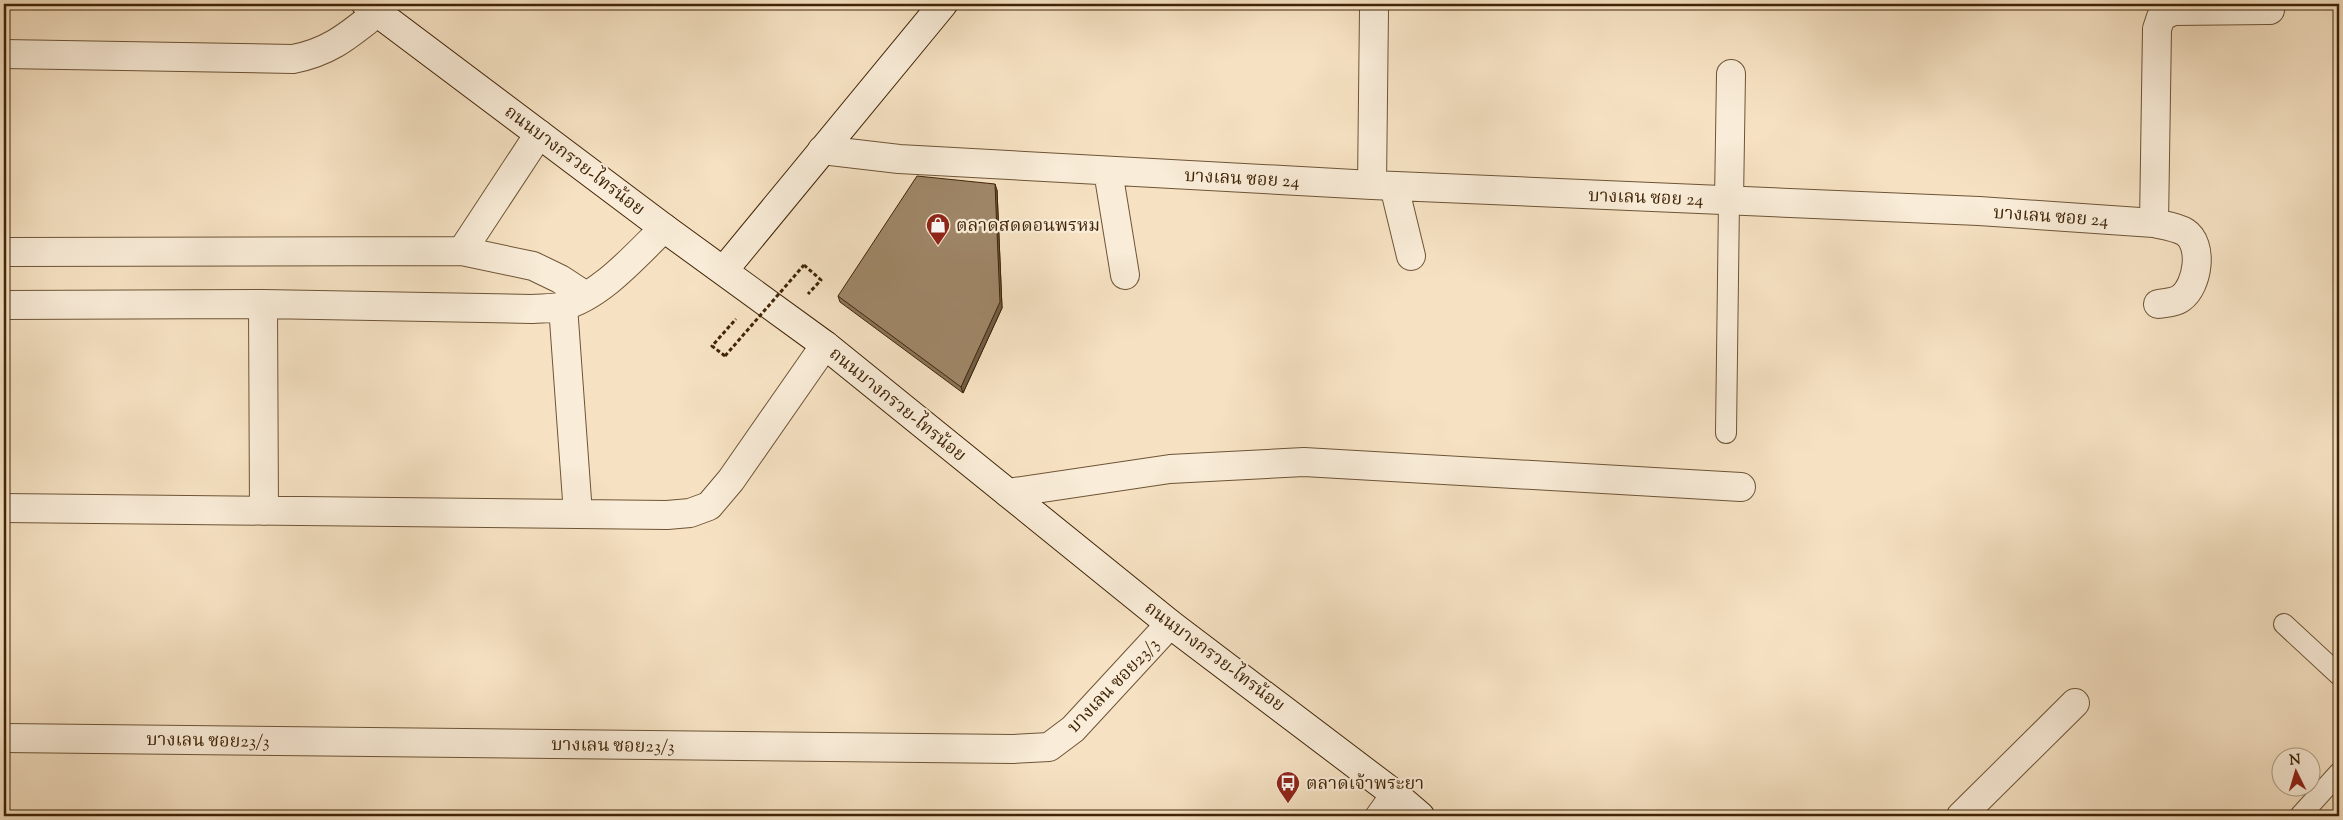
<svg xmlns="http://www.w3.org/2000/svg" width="2343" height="820" font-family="'Sorts Mill Goudy','Noto Serif Thai',serif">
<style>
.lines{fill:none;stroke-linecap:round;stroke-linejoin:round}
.lane-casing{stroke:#6e5435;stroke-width:22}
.street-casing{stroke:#6e5435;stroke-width:30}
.secondary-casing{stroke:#402406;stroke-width:30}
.path{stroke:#402406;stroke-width:3;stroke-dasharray:4 2.5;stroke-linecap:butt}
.lane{stroke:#f9ecd8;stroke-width:20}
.street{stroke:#f9ecd8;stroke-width:28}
.secondary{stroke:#f9ecd8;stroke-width:28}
.path-bridge{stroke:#402406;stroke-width:3;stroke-dasharray:4 2.5;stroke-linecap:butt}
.wall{fill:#897459;stroke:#402406}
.shaded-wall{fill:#6f5e49;stroke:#402406}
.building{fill:#9f8768;stroke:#402406}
.labels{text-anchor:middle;stroke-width:4.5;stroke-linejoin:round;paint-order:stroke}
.street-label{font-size:18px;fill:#402406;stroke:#f9ecd8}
.poi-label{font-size:18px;fill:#402406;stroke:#f9ecd8;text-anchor:start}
</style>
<rect width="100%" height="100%" fill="#f6e2c3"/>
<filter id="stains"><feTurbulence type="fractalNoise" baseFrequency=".004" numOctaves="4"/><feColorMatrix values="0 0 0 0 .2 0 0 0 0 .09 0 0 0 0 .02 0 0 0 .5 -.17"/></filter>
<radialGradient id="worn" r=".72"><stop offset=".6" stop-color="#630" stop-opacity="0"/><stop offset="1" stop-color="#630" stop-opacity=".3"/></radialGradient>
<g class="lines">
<g class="lane-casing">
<path id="lane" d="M 1726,433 L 1729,201
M 2284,624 L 2339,675
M 1375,816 L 1392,792
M 2300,816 L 2339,773"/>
</g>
<g class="street-casing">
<path id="street" d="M 4,54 L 293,59 C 330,52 349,35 378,12
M 822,150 L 899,159 L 1372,185 L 1979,211 L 2154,223 L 2157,29 L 2161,17 L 2173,11 L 2270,10
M 1108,171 L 1125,275
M 1372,185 L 1374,9
M 1394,186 L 1411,256
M 1729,201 L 1731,74
M 2154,223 C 2163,225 2177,227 2185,232 C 2204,244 2198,286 2181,298 C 2176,302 2165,303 2158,304
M 462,251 L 539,134
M 4,252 L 462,251 L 533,266 L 560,279 L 586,296
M 263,304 L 264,511
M 4,305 L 263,304 L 532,309 C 542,308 553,309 563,306 C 601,296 636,255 664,228
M 563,306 L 578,514
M 1008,493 L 1170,469 L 1304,462 L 1741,487
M 4,508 L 578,514 L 667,515 L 690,513 L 709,506 L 731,480 L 825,345
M 4,738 L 1013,749 L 1049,747 L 1073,729 L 1170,624
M 1961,816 L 2075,703"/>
</g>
<g class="secondary-casing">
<path id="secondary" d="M 366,4 L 664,228 L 825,345 L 1170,624 L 1392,792 L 1420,816
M 724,270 L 943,4"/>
</g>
<path class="path" d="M 804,265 L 821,280 L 808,294
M 725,356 L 712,346 L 736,319"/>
<use href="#lane" class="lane"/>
<use href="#street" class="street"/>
<use href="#secondary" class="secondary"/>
<path class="path-bridge" d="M 725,356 L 804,265"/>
</g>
<path class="wall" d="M 997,190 L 1002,308 L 963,393 L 840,302 L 838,296 Z"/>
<path class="shaded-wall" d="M 995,184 L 997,190 L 1002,308 L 963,393 L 961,387 Z"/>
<path class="building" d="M 917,176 L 995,184 L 1000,302 L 961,387 L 838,296 Z"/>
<defs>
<g id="shop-pin" transform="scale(1.25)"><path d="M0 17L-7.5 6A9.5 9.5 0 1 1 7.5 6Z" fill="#8f2418" stroke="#f9ecd8"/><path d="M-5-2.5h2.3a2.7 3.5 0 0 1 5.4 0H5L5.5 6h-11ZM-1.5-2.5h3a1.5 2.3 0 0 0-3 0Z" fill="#fff"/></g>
<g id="bus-pin" transform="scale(1.25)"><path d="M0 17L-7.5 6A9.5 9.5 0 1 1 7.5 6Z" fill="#8f2418" stroke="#f9ecd8"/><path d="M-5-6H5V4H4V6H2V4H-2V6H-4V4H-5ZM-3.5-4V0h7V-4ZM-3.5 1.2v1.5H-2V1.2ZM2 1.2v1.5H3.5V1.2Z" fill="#fff"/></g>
</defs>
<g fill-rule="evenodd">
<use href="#shop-pin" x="938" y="225"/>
<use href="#bus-pin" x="1288" y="783"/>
</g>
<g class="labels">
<g class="street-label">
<text transform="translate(575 160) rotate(37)" y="6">ถนนบางกรวย-ไทรน้อย</text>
<text transform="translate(1242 178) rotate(3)" y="6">บางเลน ซอย 24</text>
<text transform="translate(1646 197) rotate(2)" y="6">บางเลน ซอย 24</text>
<text transform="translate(2051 216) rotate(4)" y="6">บางเลน ซอย 24</text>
<text transform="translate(898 404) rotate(39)" y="6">ถนนบางกรวย-ไทรน้อย</text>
<text transform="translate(1215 656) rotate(37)" y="6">ถนนบางกรวย-ไทรน้อย</text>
<text transform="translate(1113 685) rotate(-46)" y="6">บางเลน ซอย23/3</text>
<text transform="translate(208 740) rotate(1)" y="6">บางเลน ซอย23/3</text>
<text transform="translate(613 745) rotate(1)" y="6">บางเลน ซอย23/3</text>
</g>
<g class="poi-label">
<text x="956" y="231">ตลาดสดดอนพรหม</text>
<text x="1306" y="789">ตลาดเจ้าพระยา</text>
</g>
</g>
<rect width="2343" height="820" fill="none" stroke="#f6e2c3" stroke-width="20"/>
<rect x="5" y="5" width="2333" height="810" fill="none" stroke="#402406" stroke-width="2.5"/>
<rect x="10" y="10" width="2323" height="800" fill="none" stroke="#402406"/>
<g transform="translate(2296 772) rotate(355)"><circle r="24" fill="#f9ecd8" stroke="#af9c84"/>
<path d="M0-4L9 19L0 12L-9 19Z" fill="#8f2418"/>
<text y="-8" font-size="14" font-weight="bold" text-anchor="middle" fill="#402406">N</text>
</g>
<rect width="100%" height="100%" filter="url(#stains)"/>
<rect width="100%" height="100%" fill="url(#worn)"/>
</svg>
